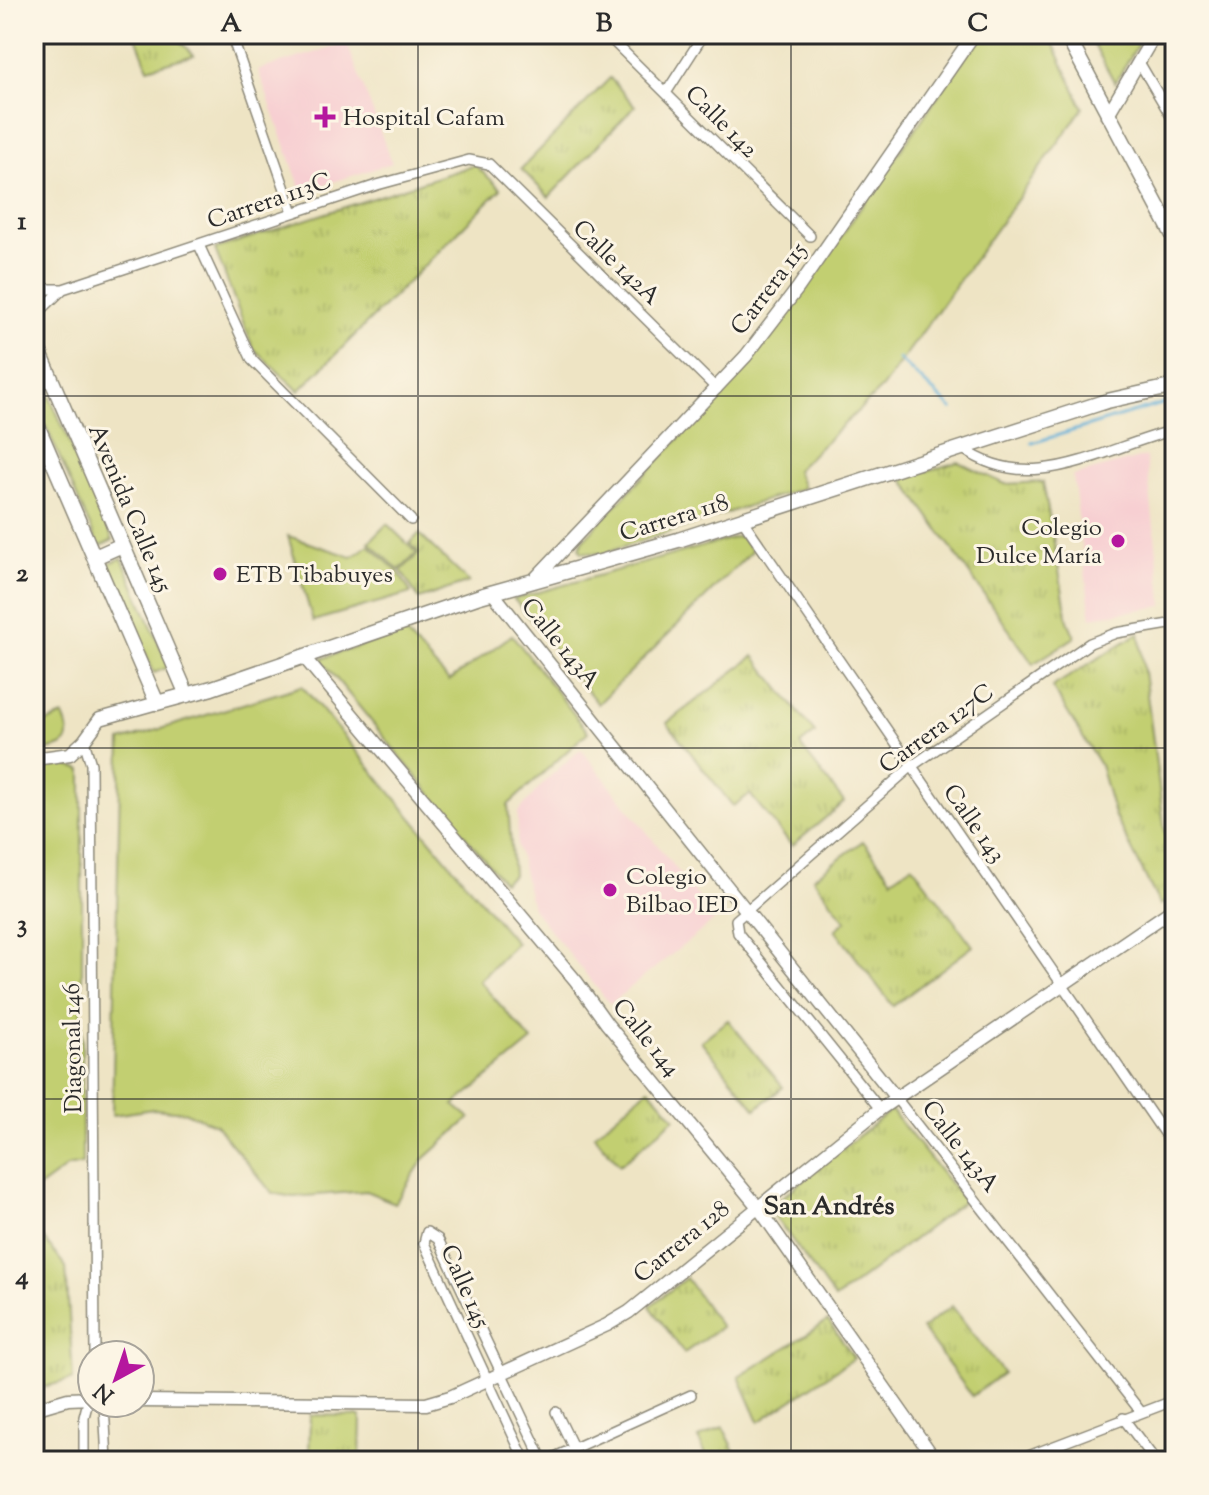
<svg xmlns="http://www.w3.org/2000/svg" width="1209" height="1495" font-family="'Sorts Mill Goudy',serif">
<style>
.built{fill:#f7cfd2}
.grass{fill:#c2cf71;stroke:#767d4e;stroke-width:2}
.park{fill:url(#park-tufts);stroke:#767d4e;stroke-width:2}
.lines{fill:none;stroke-linecap:round;stroke-linejoin:round}
.stream{stroke:#5cadd7;stroke-width:3}
.minor-casing{stroke:#8c8878;stroke-width:12}
.tertiary-casing{stroke:#8c8878;stroke-width:15}
.secondary-casing{stroke:#8c8878;stroke-width:17}
.minor{stroke:#fff;stroke-width:9}
.tertiary{stroke:#fff;stroke-width:12}
.secondary{stroke:#fff;stroke-width:14}
.grid{fill:none;stroke:#2b2b2b;stroke-width:2;stroke-opacity:0.55}
.poi-dot{fill:#b5179e;stroke:#fcf5e5;stroke-width:3}
.labels{text-anchor:middle;stroke-width:6;stroke-linejoin:round;paint-order:stroke}
.poi-label{font-size:24px;fill:#2b2b2b;stroke:#fcf5e5;text-anchor:start}
.street-label{font-size:24px;fill:#2b2b2b;stroke:#fcf5e5}
.neighbourhood-label{font-size:26px;font-weight:bold;fill:#2b2b2b;stroke:#fcf5e5}
.neatline{fill:none;stroke:#2b2b2b;stroke-width:3}
.grid-label{font-size:26px;text-anchor:middle;font-weight:bold;fill:#2b2b2b}
</style>
<defs>
<pattern id="park-tufts" width="24" height="20" patternUnits="userSpaceOnUse" patternTransform="scale(2)"><rect width="24" height="20" fill="#c2cf71"/><path d="M3 7l-1-3M5 7V3M7 7l1-3M15 17l-1-3M17 17v-4M19 17l1-3" fill="none" stroke="#a7b262"/></pattern>
</defs>
<rect width="100%" height="100%" fill="#fcf5e5"/>
<filter id="ink" filterUnits="userSpaceOnUse"><feTurbulence type="fractalNoise" baseFrequency=".0125" numOctaves="2"/><feDisplacementMap in="SourceGraphic" scale="16" xChannelSelector="R" yChannelSelector="G"/><feConvolveMatrix kernelMatrix="1 2 1 2 8 2 1 2 1" color-interpolation-filters="sRGB"/></filter>
<filter id="wash" filterUnits="userSpaceOnUse"><feTurbulence type="fractalNoise" baseFrequency=".006" numOctaves="4" result="noise"/><feDisplacementMap in="SourceGraphic" scale="32" xChannelSelector="R" yChannelSelector="G"/><feGaussianBlur stdDeviation="1.8" result="paint"/><feColorMatrix in="noise" values="0 0 0 0 0 0 0 0 0 0 0 0 0 0 0 0 0 1.4 0 .05"/><feComposite in="paint" operator="in"/></filter>
<g filter="url(#wash)">
<rect width="100%" height="100%" fill="#eee4c4"/>
<path class="built" d="M 347,43 L 392,163 L 302,192 L 258,70 Z
M 1146,456 L 1163,606 L 1091,617 L 1073,476 Z
M 581,749 L 716,919 L 610,1004 L 532,908 L 517,845 L 518,812 L 547,779 Z"/>
<path class="grass" d="M 981,34 L 1049,34 L 1083,108 L 882,388 L 796,470 L 803,488 L 602,554 L 582,552 L 579,548 L 583,540 L 740,374 L 815,274 Z
M 1088,34 L 1144,34 L 1115,83 Z
M 34,361 L 113,540 L 99,547 L 34,399 Z
M 387,524 L 417,553 L 399,570 L 369,542 Z
M 288,536 L 352,557 L 369,545 L 398,572 L 411,593 L 313,621 Z
M 740,536 L 752,551 L 598,704 L 514,599 Z
M 122,558 L 169,667 L 154,673 L 107,564 Z
M 404,632 L 449,681 L 512,635 L 588,732 L 508,805 L 513,875 L 503,882 L 320,659 Z
M 302,686 L 516,943 L 479,981 L 532,1041 L 454,1105 L 470,1118 L 423,1160 L 395,1203 L 366,1191 L 293,1197 L 272,1193 L 216,1125 L 186,1112 L 153,1109 L 112,1115 L 121,741 Z
M 63,716 C 77,747 62,747 34,752 L 34,727 Z
M 64,765 L 82,770 L 82,1164 L 67,1167 L 34,1191 L 34,769 Z"/>
<path class="park" d="M 135,34 L 173,34 L 194,55 L 148,68 Z
M 610,78 L 635,106 L 549,197 L 521,169 Z
M 475,165 L 501,189 L 299,391 L 253,348 L 215,249 Z
M 958,462 L 1005,484 L 1043,482 L 1068,621 L 1075,637 L 1033,664 L 902,478 Z
M 419,534 L 469,582 L 419,599 L 401,571 L 419,553 L 410,543 Z
M 1139,633 L 1165,833 L 1175,832 L 1175,896 L 1160,905 L 1114,815 L 1100,765 L 1052,687 Z
M 754,656 L 815,733 L 800,745 L 844,802 L 792,846 L 750,794 L 733,806 L 667,723 Z
M 863,841 L 892,879 L 912,865 L 973,946 L 893,1006 L 835,930 L 846,921 L 813,878 Z
M 728,1020 L 783,1087 L 756,1109 L 701,1041 Z
M 649,1088 L 675,1118 L 620,1165 L 594,1135 Z
M 891,1110 L 964,1201 L 835,1299 L 769,1208 Z
M 34,1227 L 66,1267 L 73,1379 L 34,1390 Z
M 686,1278 L 721,1327 L 684,1353 L 650,1306 Z
M 952,1306 L 1003,1373 L 972,1396 L 922,1329 Z
M 828,1321 L 854,1358 L 759,1422 L 739,1377 Z
M 310,1415 L 361,1416 L 360,1461 L 309,1461 Z
M 723,1427 L 740,1461 L 709,1461 L 698,1438 Z"/>
<g class="lines">
<path class="stream" d="M 899,359 L 952,409
M 1032,443 L 1175,400"/>
</g>
</g>
<g filter="url(#ink)">
<g class="lines">
<g class="minor-casing">
<path id="minor" d="M 231,34 L 293,212
M 606,34 L 810,236
M 1139,62 L 1175,123
M 666,93 L 704,34
M 199,245 L 252,360 L 411,520
M 34,289 L 63,289 L 377,185 L 469,160 L 489,164 L 717,389
M 34,317 L 63,289
M 962,448 C 1032,498 1102,448 1175,430
M 742,519 L 1175,1149
M 84,741 L 91,764 L 95,1355
M 896,1098 L 1141,1412
M 880,1109 L 738,933 L 736,920 L 912,766 L 1090,643 L 1116,633 L 1175,623
M 104,1403 L 107,1461
M 556,1412 L 574,1449
M 1123,1418 L 1156,1461
M 84,1461 L 84,1417 L 92,1386
M 525,1461 L 424,1243 L 427,1232 L 438,1239 L 543,1461
M 546,1461 L 691,1395
M 1015,1461 L 1175,1400"/>
</g>
<g class="tertiary-casing">
<path id="tertiary" d="M 1107,116 L 1155,34
M 532,582 L 746,356 L 798,288 L 974,34
M 492,592 L 896,1098
M 303,656 L 576,981 L 607,1024 L 758,1207 L 936,1461
M 34,759 L 70,754 L 84,741 L 100,719 L 157,703
M 140,1401 L 426,1404 L 450,1397 L 607,1325 L 629,1312 L 880,1109 L 1175,908
M 34,1409 L 68,1399 L 92,1398"/>
</g>
<g class="secondary-casing">
<path id="secondary" d="M 1066,34 L 1175,239
M 34,339 L 187,695
M 34,418 L 157,703 L 212,688 L 480,596 L 678,540 L 1107,401 L 1175,386
M 95,557 L 122,545"/>
</g>
<use href="#minor" class="minor"/>
<use href="#tertiary" class="tertiary"/>
<use href="#secondary" class="secondary"/>
</g>
</g>
<path class="grid" d="M 418,34 L 418,1461M 791,34 L 791,1461M 34,396 L 1175,396M 34,748 L 1175,748M 34,1099 L 1175,1099"/>
<g class="poi-dot">
<path d="M321 105h8v8h8v8h-8v8h-8v-8h-8v-8h8z"/>
<circle cx="1118" cy="541" r="8"/>
<circle cx="220" cy="574" r="8"/>
<circle cx="610" cy="890" r="8"/>
</g>
<g class="labels">
<g class="poi-label">
<text x="343" y="125">Hospital Cafam</text>
<text x="1102" y="535" text-anchor="end">Colegio<tspan x="1102" dy="28">Dulce María</tspan></text>
<text x="236" y="582">ETB Tibabuyes</text>
<text x="626" y="884">Colegio<tspan x="626" dy="28">Bilbao IED</tspan></text>
</g>
<g class="street-label">
<text transform="translate(722 121) rotate(45)" y="8">Calle 142</text>
<text transform="translate(269 200) rotate(-19)" y="8">Carrera 113C</text>
<text transform="translate(617 262) rotate(44)" y="8">Calle 142A</text>
<text transform="translate(768 288) rotate(-53)" y="8">Carrera 115</text>
<text transform="translate(131 508) rotate(67)" y="8">Avenida Calle 145</text>
<text transform="translate(674 517) rotate(-17)" y="8">Carrera 118</text>
<text transform="translate(561 643) rotate(51)" y="8">Calle 143A</text>
<text transform="translate(936 728) rotate(-36)" y="8">Carrera 127C</text>
<text transform="translate(975 823) rotate(55)" y="8">Calle 143</text>
<text transform="translate(647 1037) rotate(51)" y="8">Calle 144</text>
<text transform="translate(72 1048) rotate(-91)" y="8">Diagonal 146</text>
<text transform="translate(961 1146) rotate(52)" y="8">Calle 143A</text>
<text transform="translate(681 1241) rotate(-39)" y="8">Carrera 128</text>
<text transform="translate(466 1286) rotate(66)" y="8">Calle 145</text>
</g>
<g class="neighbourhood-label">
<text x="829" y="1214">San Andrés</text>
</g>
</g>
<rect width="1209" height="1495" fill="none" stroke="#fcf5e5" stroke-width="88"/>
<g transform="translate(116 1379) rotate(220)"><circle r="38" fill="#fcf5e5" stroke="#a8a49b" stroke-width="2"/>
<path d="M0-6L14 30L0 20L-14 30Z" fill="#b5179e"/>
<text y="-12" font-size="22" font-weight="bold" text-anchor="middle" fill="#2b2b2b">N</text>
</g>
<rect x="44" y="44" width="1121" height="1407" class="neatline"/>
<g class="grid-label">
<text x="231" y="31">A</text>
<text x="604" y="31">B</text>
<text x="978" y="31">C</text>
<text x="22" y="229">1</text>
<text x="22" y="581">2</text>
<text x="22" y="932">3</text>
<text x="22" y="1284">4</text>
</g>
</svg>
